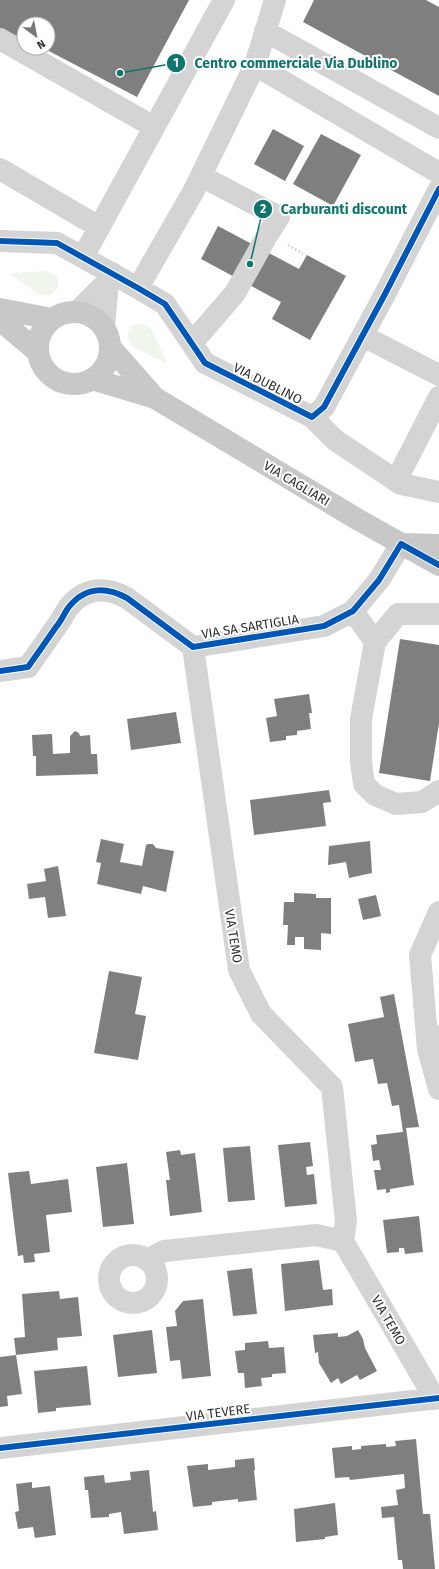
<svg xmlns="http://www.w3.org/2000/svg" width="439" height="1569" font-family="'Fira Sans',sans-serif">
<style>
.green{fill:#f1f6ec}
.building{fill:#7f7f7f}
.lines{fill:none;stroke-linecap:round;stroke-linejoin:round}
.path{stroke:#d4d4d4;stroke-width:2.5;stroke-dasharray:2 2;stroke-linecap:butt}
.minor{stroke:#d4d4d4;stroke-width:22}
.major{stroke:#c8c8c8;stroke-width:22}
.cycleway-casing{stroke:#fff;stroke-width:8}
.cycleway{stroke:#0057b8;stroke-width:6}
.labels{text-anchor:middle;stroke-width:4;stroke-linejoin:round;paint-order:stroke}
.street-label{font-size:13px;fill:#303030;stroke:#fff}
.leader{fill:none;stroke:#0f766e;stroke-width:1.5}
.callout-dot{fill:#0f766e;stroke:#fff;stroke-width:1.5}
.mark-label{font-size:12px;text-anchor:middle;font-weight:bold;fill:#fff}
.callout-label{font-size:14px;text-anchor:middle;font-weight:bold;fill:#0f766e;stroke:#fff;stroke-width:4;stroke-linejoin:round;paint-order:stroke}
</style>
<rect width="100%" height="100%" fill="#fff"/>
<path class="green" d="M 47,271 C 56,273 61,280 57,289 L 49,296 L 40,295 L 8,273 Z
M 136,324 L 144,324 L 151,329 L 168,364 L 133,347 C 125,339 126,329 136,324 Z"/>
<path class="building" d="M 0,0 L 189,0 L 137,97 L 43,48 L 48,48 L 48,24 L 24,24 L 24,43 L 0,49 Z
M 314,0 L 426,0 L 439,7 L 439,96 L 303,22 Z
M 273,129 L 304,146 L 285,181 L 254,164 Z
M 321,134 L 361,155 L 333,206 L 293,184 Z
M 218,226 L 299,269 L 307,255 L 346,276 L 310,340 L 272,319 L 281,302 L 201,259 Z
M 400,639 L 439,645 L 439,723 L 430,781 L 379,773 Z
M 309,694 L 312,713 L 309,713 L 311,729 L 297,731 L 297,735 L 286,736 L 286,740 L 270,742 L 266,718 L 277,716 L 274,699 Z
M 176,712 L 181,743 L 131,750 L 127,719 Z
M 75,731 L 79,733 L 80,736 L 90,735 L 91,754 L 97,754 L 98,774 L 36,776 L 36,756 L 33,756 L 32,735 L 52,734 L 53,754 L 70,753 L 70,736 Z
M 329,790 L 331,802 L 323,803 L 326,826 L 254,835 L 250,800 Z
M 101,839 L 124,844 L 120,862 L 142,866 L 146,845 L 148,844 L 153,844 L 156,848 L 174,851 L 166,892 L 143,886 L 141,894 L 97,884 L 101,863 L 96,862 Z
M 370,841 L 372,873 L 349,878 L 346,862 L 328,865 L 329,846 Z
M 58,866 L 66,916 L 48,918 L 45,897 L 29,899 L 27,884 L 46,881 L 44,869 Z
M 294,893 L 316,894 L 316,898 L 331,898 L 331,934 L 321,933 L 321,950 L 304,949 L 304,937 L 295,937 L 295,945 L 287,945 L 288,925 L 283,925 L 284,902 L 294,902 Z
M 376,895 L 381,916 L 363,920 L 358,899 Z
M 109,971 L 142,977 L 135,1014 L 146,1016 L 138,1060 L 94,1053 Z
M 394,994 L 419,1127 L 406,1128 L 414,1185 L 390,1189 L 390,1192 L 386,1193 L 386,1189 L 377,1190 L 374,1170 L 381,1170 L 379,1160 L 373,1161 L 371,1145 L 377,1144 L 376,1135 L 403,1132 L 399,1105 L 392,1106 L 387,1083 L 378,1084 L 373,1059 L 355,1062 L 348,1024 L 384,1017 L 380,997 Z
M 310,1142 L 313,1166 L 306,1167 L 307,1175 L 314,1174 L 317,1204 L 285,1207 L 278,1145 Z
M 250,1146 L 255,1200 L 228,1202 L 223,1148 Z
M 180,1150 L 181,1155 L 195,1153 L 202,1212 L 170,1216 L 166,1180 L 170,1180 L 166,1152 Z
M 127,1163 L 134,1224 L 103,1227 L 96,1167 Z
M 29,1171 L 31,1184 L 68,1179 L 72,1212 L 46,1215 L 50,1252 L 34,1254 L 35,1262 L 24,1263 L 23,1255 L 18,1256 L 8,1173 Z
M 419,1216 L 423,1252 L 405,1254 L 404,1248 L 399,1248 L 399,1252 L 387,1253 L 383,1220 Z
M 319,1260 L 323,1290 L 332,1289 L 333,1305 L 285,1311 L 281,1264 Z
M 252,1268 L 257,1314 L 233,1316 L 227,1271 Z
M 59,1291 L 60,1299 L 78,1297 L 82,1336 L 57,1338 L 58,1350 L 16,1355 L 14,1338 L 25,1337 L 22,1294 Z
M 203,1299 L 211,1376 L 182,1379 L 180,1360 L 170,1361 L 166,1327 L 177,1326 L 175,1311 L 183,1301 Z
M 152,1330 L 157,1373 L 118,1377 L 113,1335 Z
M 358,1330 L 363,1339 L 365,1348 L 377,1371 L 360,1380 L 357,1375 L 341,1384 L 338,1378 L 331,1383 L 319,1363 L 318,1352 L 315,1353 L 313,1335 L 338,1333 L 338,1337 L 347,1336 Z
M 268,1341 L 269,1348 L 284,1347 L 286,1373 L 272,1374 L 272,1377 L 261,1378 L 262,1386 L 245,1388 L 244,1373 L 238,1373 L 235,1351 L 245,1350 L 245,1343 Z
M 16,1355 L 22,1394 L 7,1396 L 8,1406 L 0,1407 L 0,1357 Z
M 87,1366 L 91,1405 L 56,1408 L 56,1411 L 38,1413 L 34,1371 Z
M 416,1439 L 423,1514 L 430,1514 L 435,1569 L 403,1569 L 402,1560 L 398,1560 L 394,1517 L 382,1518 L 381,1507 L 398,1505 L 396,1490 L 405,1488 L 404,1474 L 350,1480 L 349,1477 L 335,1478 L 332,1448 L 352,1446 L 352,1450 L 361,1449 L 361,1446 L 386,1444 L 386,1447 L 396,1446 L 395,1441 Z
M 254,1458 L 255,1470 L 254,1470 L 257,1500 L 238,1502 L 238,1499 L 212,1502 L 212,1505 L 193,1507 L 187,1466 L 208,1464 L 208,1470 L 235,1467 L 235,1460 Z
M 149,1470 L 153,1512 L 156,1511 L 158,1530 L 124,1534 L 121,1512 L 109,1514 L 109,1517 L 91,1518 L 88,1490 L 85,1490 L 84,1477 L 104,1475 L 105,1483 L 131,1480 L 130,1472 Z
M 32,1482 L 32,1488 L 50,1486 L 56,1535 L 35,1538 L 33,1527 L 18,1529 L 15,1512 L 19,1511 L 16,1484 Z
M 335,1503 L 338,1535 L 325,1537 L 325,1539 L 296,1542 L 294,1509 Z"/>
<g class="lines">
<path class="path" d="M 288,245 L 303,254"/>
<path class="minor" d="M 265,31 L 439,128
M 0,39 L 154,127
M 255,65 L 439,173
M 0,169 L 99,227
M 0,241 L 57,243 L 138,288 L 165,304 L 205,363 L 312,417 L 324,407 L 385,294 L 439,189
M 83,257 L 224,0
M 138,288 L 193,192 L 255,65 L 275,0
M 78,311 L 108,281 L 112,273
M 104,327 L 108,281
M 363,336 L 439,375
M 192,343 L 235,293 L 268,234 L 279,217 L 201,176
M 312,417 L 335,440 L 401,484 L 439,492
M 396,481 L 439,397
M 353,611 L 375,642 L 398,614 L 439,614
M 375,642 L 361,719 L 361,762 L 364,784 L 375,795 L 396,804 L 422,802 L 439,791
M 193,647 L 239,970 L 261,1014 L 332,1087 L 346,1221 L 343,1241 L 435,1399
M 0,671 L 28,667 C 38,653 47,640 56,627 C 61,621 64,614 68,608 C 84,587 105,586 127,598 L 193,647 L 324,626 L 353,611 L 379,580 L 401,544
M 433,1035 L 428,1049 L 439,1089
M 428,1049 L 420,955 L 439,912
M109 1279a24 24 0 1 1 48 0a24 24 0 1 1-48 0Z
M 147,1260 L 164,1251 L 316,1235 L 343,1241
M 0,1448 L 439,1398"/>
<path class="major" d="M 0,309 L 52,319
M38 348a36 36 0 1 1 72 0a36 36 0 1 1-72 0Z
M 0,320 L 38,352
M 111,348 L 155,398
M 92,379 L 155,398 L 357,519 L 439,565
M 402,544 L 439,545"/>
<g class="cycleway-casing">
<path id="cycleway" d="M 0,241 L 57,243 L 138,288 L 165,304 L 205,363 L 312,417 L 324,407 L 385,294 L 439,189
M 0,671 L 28,667 C 38,653 47,640 56,627 C 61,621 64,614 68,608 C 84,587 105,586 127,598 L 193,647 L 324,626 L 353,611 L 379,580 L 401,544 L 439,565
M 0,1448 L 439,1398"/>
</g>
<use href="#cycleway" class="cycleway"/>
</g>
<g class="labels">
<g class="street-label">
<text transform="translate(268 383) rotate(27)" y="5">VIA DUBLINO</text>
<text transform="translate(297 483) rotate(31)" y="5">VIA CAGLIARI</text>
<text transform="translate(250 626) rotate(-9)" y="5">VIA SA SARTIGLIA</text>
<text transform="translate(234 936) rotate(81)" y="5">VIA TEMO</text>
<text transform="translate(389 1320) rotate(60)" y="5">VIA TEMO</text>
<text transform="translate(218 1412) rotate(-7)" y="5">VIA TEVERE</text>
</g>
</g>
<path class="leader" d="M120 73L176 63M250 264L263 209"/>
<g class="callout-dot">
<circle cx="120" cy="73" r="4"/>
<circle cx="250" cy="264" r="4"/>
<circle cx="176" cy="63" r="10"/>
<circle cx="263" cy="209" r="10"/>
</g>
<g class="mark-label">
<text x="176" y="67">1</text>
<text x="263" y="213">2</text>
</g>
<g class="callout-label">
<text x="296" y="68">Centro commerciale Via Dublino</text>
<text x="344" y="214">Carburanti discount</text>
</g>
<g transform="translate(36 36) rotate(148)"><circle r="19" fill="#ffffff" stroke="#acacac"/>
<path d="M0-3L7 15L0 10L-7 15Z" fill="#787878"/>
<text y="-6" font-size="11" font-weight="bold" text-anchor="middle" fill="#303030">N</text>
</g>
</svg>
